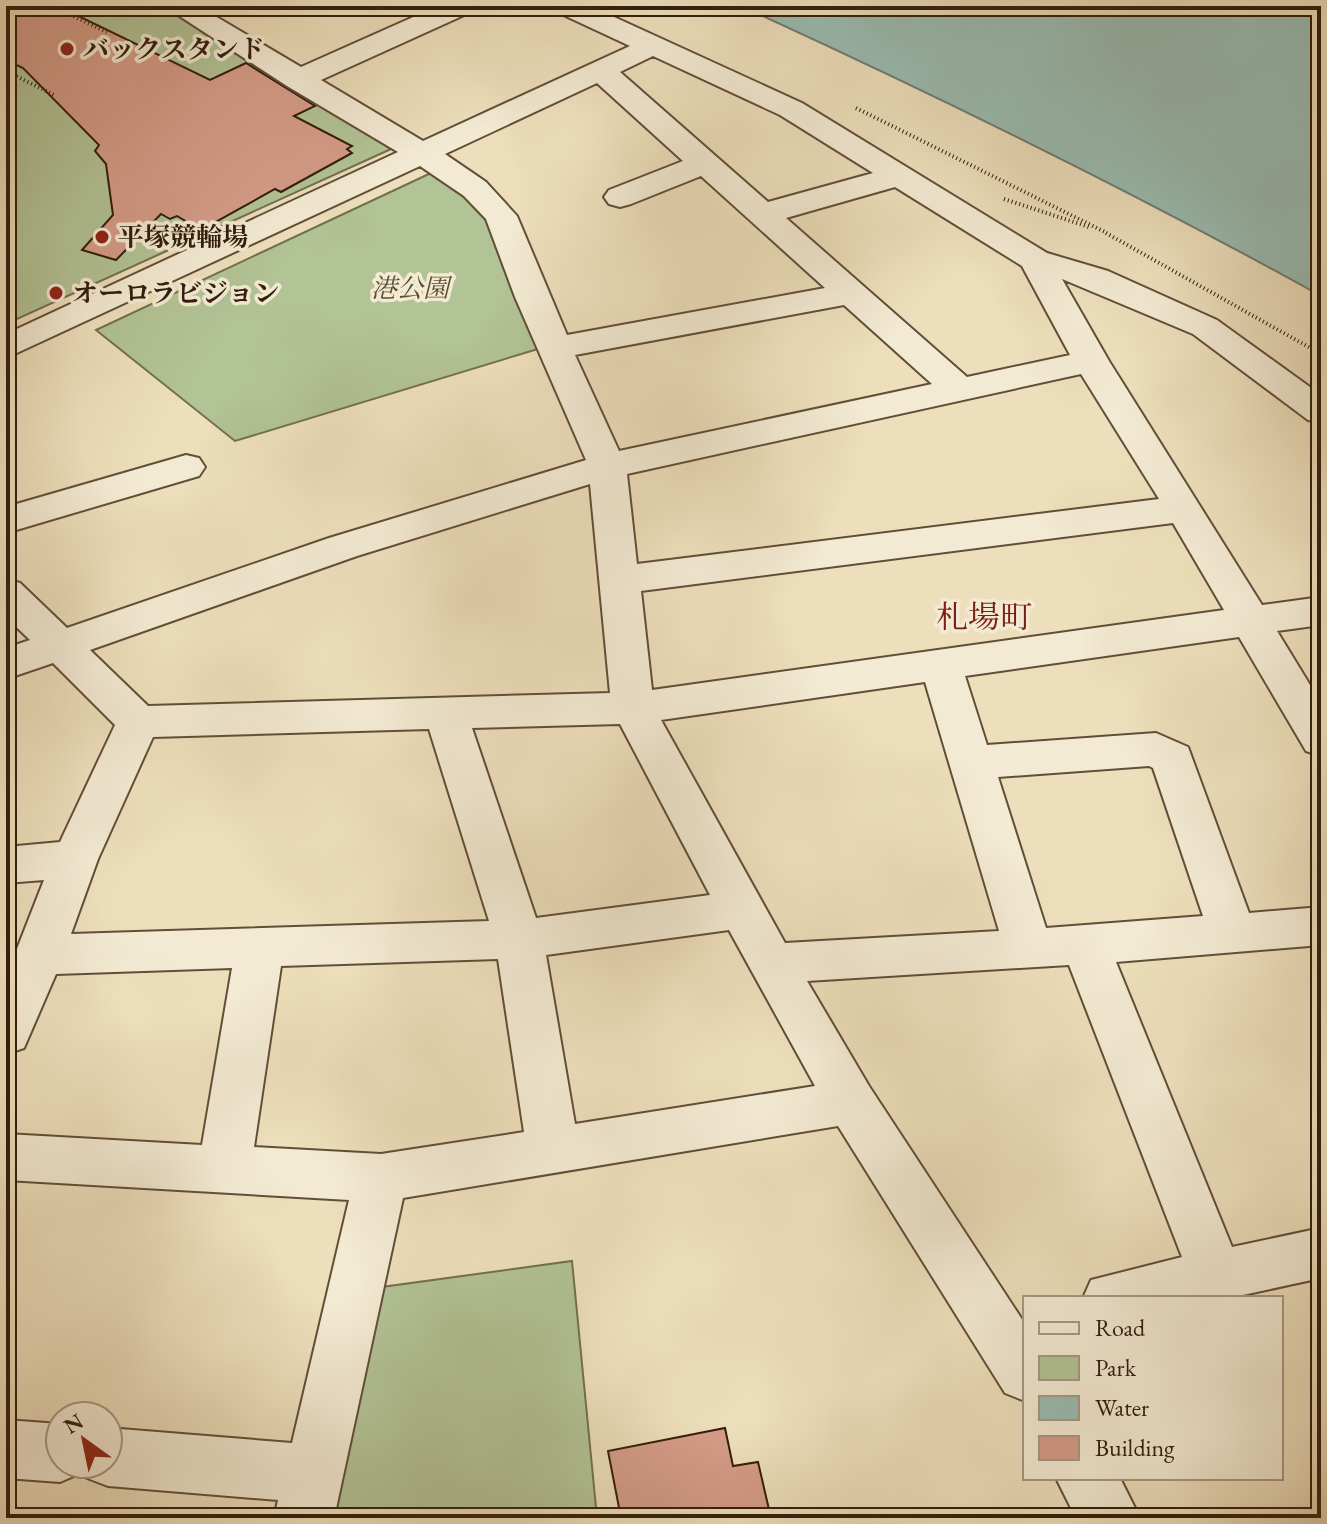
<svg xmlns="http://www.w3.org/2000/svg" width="1327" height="1524" font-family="'EB Garamond','Noto Serif JP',serif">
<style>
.green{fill:#b2c395;stroke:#727050;stroke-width:2}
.water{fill:#99bcb2;stroke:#707d70;stroke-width:2}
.building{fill:#d59c88;stroke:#321e0c;stroke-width:2}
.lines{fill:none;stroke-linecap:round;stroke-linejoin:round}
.minor-casing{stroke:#614e38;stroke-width:4}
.path{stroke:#321e0c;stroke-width:4;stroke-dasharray:1 3;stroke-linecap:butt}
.minor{fill:#f3ead3;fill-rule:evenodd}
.poi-dot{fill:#8f2418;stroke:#f3ead3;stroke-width:3}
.labels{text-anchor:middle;stroke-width:7;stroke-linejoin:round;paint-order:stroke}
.far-poi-label{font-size:26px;font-weight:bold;fill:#321e0c;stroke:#f3ead3;text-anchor:start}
.far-park-label{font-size:26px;font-style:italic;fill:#585035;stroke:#f3ead3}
.neighbourhood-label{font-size:32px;fill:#7a1f14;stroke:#f3ead3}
</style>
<rect width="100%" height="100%" fill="#eddfbb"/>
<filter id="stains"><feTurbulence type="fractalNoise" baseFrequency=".0025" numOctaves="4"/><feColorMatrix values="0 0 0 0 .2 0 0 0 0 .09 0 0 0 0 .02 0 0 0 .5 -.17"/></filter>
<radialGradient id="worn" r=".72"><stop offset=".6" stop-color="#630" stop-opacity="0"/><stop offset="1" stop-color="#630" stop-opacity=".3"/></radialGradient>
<path class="green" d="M 6,6 L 163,6 L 391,149 L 6,324 Z
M 431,173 L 466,196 L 490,221 L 541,348 L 235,441 L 96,330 Z
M 572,1261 L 597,1518 L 329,1518 L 382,1287 Z"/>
<path class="water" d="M 741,6 L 1321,6 L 1321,296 C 1132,191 938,96 741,6 Z"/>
<path class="building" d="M 6,6 L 58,6 L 210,80 L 246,63 L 315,106 L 294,116 L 352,146 L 347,149 L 352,153 L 281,192 L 275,189 L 201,230 L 177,216 L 170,219 L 161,214 L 116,260 L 82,250 L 113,215 L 106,164 L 95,151 L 99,145 L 23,68 L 6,60 Z
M 725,1428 L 733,1466 L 758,1462 L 771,1518 L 621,1518 L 608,1451 Z"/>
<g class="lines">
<g class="minor-casing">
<path id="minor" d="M 164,6 L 198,6 L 301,67 L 438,6 L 475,6 L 471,12 L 321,80 L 423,141 L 630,46 L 557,12 L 553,6 L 590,6 L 802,103 L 1047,253 L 1108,271 L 1217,320 L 1321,395 L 1321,423 L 1308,420 L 1193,334 L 1062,279 L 1109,361 L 1262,605 L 1321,597 L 1321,625 L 1277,631 L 1321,703 L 1321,756 L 1306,751 L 1239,637 L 965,676 L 987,745 L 1156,733 L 1188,747 L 1249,913 L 1321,907 L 1321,945 L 1116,962 L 1232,1247 L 1321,1228 L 1321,1278 L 1229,1298 L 1083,1298 L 1091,1280 L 1182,1257 L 1069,965 L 807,981 L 869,1086 L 1025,1324 L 1025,1401 L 1005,1393 L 838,1126 L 403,1198 L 334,1518 L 274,1518 L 278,1500 L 108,1486 L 87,1478 L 83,1468 L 81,1473 L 60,1482 L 6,1478 L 6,1420 L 60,1424 L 60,1464 L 108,1464 L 108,1428 L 292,1443 L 349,1200 L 6,1180 L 6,1134 L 202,1145 L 232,968 L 56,974 L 24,1048 L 6,1054 L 6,977 L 44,880 L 6,883 L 6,847 L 60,842 L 115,725 L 53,663 L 6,679 L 6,648 L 30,640 L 6,617 L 6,579 L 20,583 L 67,628 L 329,538 L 586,460 L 515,297 L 486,219 L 464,196 L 420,166 L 6,358 L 6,334 L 398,152 L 287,86 ZM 653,56 L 780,115 L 873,173 L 768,202 L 620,72 ZM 597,83 L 683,161 L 609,190 L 604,197 L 609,204 L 620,207 L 631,204 L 701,176 L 825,288 L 567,335 L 517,216 L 486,182 L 445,154 ZM 895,187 L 1022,266 L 1070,355 L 967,377 L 786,218 ZM 844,305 L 932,384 L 619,451 L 575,355 ZM 1081,374 L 1159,499 L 637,564 L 627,474 ZM 590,484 L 610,693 L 148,706 L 90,650 L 357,556 ZM 1173,523 L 1224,610 L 652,690 L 641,591 ZM 925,682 L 999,931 L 785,943 L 661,720 ZM 620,724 L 710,895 L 536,918 L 472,728 ZM 429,729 L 489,921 L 71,934 L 98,859 L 153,737 ZM 1149,766 L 1153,768 L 1203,916 L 1046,928 L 998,777 ZM 729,930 L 815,1086 L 575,1124 L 546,955 ZM 498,959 L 524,1132 L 381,1154 L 254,1147 L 281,966 Z
M 186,455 L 199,458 L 205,467 L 199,476 L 6,533 L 6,507 Z
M 1056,1478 L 1120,1478 L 1140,1518 L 1076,1518 Z"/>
</g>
<path class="path" d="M 52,6 L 107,32
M 6,18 L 33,6
M 6,71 L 54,95
M 856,108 L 1107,233
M 1004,199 L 1089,227
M 1106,233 L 1321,354"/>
<use href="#minor" class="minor"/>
</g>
<g class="poi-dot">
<circle cx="67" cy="49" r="8"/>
<circle cx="102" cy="237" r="8"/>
<circle cx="56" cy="293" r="8"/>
</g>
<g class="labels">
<g class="far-poi-label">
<text x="83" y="58">バックスタンド</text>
<text x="118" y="246">平塚競輪場</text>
<text x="72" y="302">オーロラビジョン</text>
</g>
<g class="far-park-label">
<text x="410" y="297">港公園</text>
</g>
<g class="neighbourhood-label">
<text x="984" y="628">札場町</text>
</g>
</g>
<rect width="1327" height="1524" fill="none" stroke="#eddfbb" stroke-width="32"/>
<rect x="8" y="8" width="1311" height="1508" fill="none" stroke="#321e0c" stroke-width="4"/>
<rect x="16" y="16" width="1295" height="1492" fill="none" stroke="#321e0c" stroke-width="2"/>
<rect x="1023" y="1296" width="260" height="184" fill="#f3ead3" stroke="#a69883" stroke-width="2"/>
<rect x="1039" y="1322" width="40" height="12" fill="#f3ead3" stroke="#a69883" stroke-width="2"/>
<text x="1095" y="1336" font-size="24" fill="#321e0c">Road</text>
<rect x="1039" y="1356" width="40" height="24" fill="#b2c395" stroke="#a69883" stroke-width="2"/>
<text x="1095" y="1376" font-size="24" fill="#321e0c">Park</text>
<rect x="1039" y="1396" width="40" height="24" fill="#99bcb2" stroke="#a69883" stroke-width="2"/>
<text x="1095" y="1416" font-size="24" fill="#321e0c">Water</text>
<rect x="1039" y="1436" width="40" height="24" fill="#d59c88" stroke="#a69883" stroke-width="2"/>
<text x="1095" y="1456" font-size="24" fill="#321e0c">Building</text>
<g transform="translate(84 1440) rotate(327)"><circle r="38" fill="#f3ead3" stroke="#a69883" stroke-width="2"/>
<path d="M0-6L14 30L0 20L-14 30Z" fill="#8f2418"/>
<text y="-12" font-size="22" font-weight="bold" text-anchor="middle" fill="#321e0c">N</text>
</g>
<rect width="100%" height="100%" filter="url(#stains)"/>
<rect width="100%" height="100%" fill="url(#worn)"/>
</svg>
